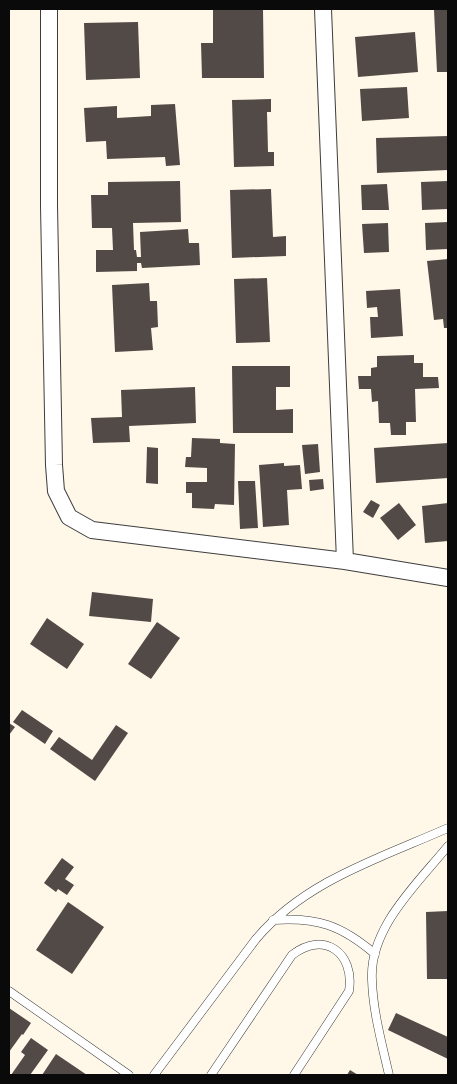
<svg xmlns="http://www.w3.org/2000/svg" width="457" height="1084" font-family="'PT Serif',serif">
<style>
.building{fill:#524a47}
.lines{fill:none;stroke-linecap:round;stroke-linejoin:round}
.service-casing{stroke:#3d3d3d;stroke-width:9}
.minor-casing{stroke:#3d3d3d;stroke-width:18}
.service{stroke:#fff;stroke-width:8}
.minor{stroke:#fff;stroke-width:16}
</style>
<rect width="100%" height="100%" fill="#fff8e8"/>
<path class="building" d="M 263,9 L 264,78 L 202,78 L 201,43 L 213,43 L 213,10 Z
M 448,9 L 448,72 L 437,72 L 434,10 Z
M 138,22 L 140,78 L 86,80 L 84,23 Z
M 415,32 L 418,72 L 358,77 L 355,37 Z
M 407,87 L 409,118 L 362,121 L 360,89 Z
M 271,99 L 271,112 L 267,112 L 268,152 L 274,152 L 274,166 L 234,167 L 232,100 Z
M 175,104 L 180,165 L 166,166 L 165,157 L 107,159 L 106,141 L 86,142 L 84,108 L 117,106 L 117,118 L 151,116 L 151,105 Z
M 448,136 L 448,170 L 377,173 L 376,138 Z
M 180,181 L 181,222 L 133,223 L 134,250 L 136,250 L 137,257 L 141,257 L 140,232 L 188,229 L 189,243 L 199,243 L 200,265 L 142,268 L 141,263 L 137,263 L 137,271 L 96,272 L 96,250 L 113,250 L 112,228 L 92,228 L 91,195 L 108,195 L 108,182 Z
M 448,181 L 448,209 L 422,210 L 421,182 Z
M 387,184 L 389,210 L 362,210 L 361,185 Z
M 271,189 L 273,237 L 286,236 L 286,256 L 232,258 L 230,190 Z
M 448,222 L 448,249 L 426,250 L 425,223 Z
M 388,223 L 389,252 L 364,253 L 362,224 Z
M 448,259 L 448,328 L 444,328 L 443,319 L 434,320 L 427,261 Z
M 267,278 L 270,342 L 236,343 L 234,279 Z
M 149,283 L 150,301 L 157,301 L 158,327 L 151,328 L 153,350 L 115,352 L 112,285 Z
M 400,289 L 403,336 L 371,338 L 370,317 L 378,317 L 377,307 L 367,308 L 366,291 Z
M 414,355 L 414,363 L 423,363 L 423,377 L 438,377 L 439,388 L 415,389 L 416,422 L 406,422 L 406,435 L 391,435 L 390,423 L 379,423 L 378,401 L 372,402 L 371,389 L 359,389 L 358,376 L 371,376 L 371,368 L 377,367 L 377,356 Z
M 232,366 L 290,366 L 290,387 L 276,387 L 276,410 L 293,409 L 293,433 L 233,433 Z
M 195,387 L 196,423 L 129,426 L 130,442 L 93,443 L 91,418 L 122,417 L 121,390 Z
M 192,438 L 220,439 L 220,443 L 235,444 L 234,505 L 215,504 L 214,509 L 192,508 L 192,493 L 186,493 L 186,482 L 207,482 L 207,468 L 185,467 L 186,457 L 191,457 Z
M 448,443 L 448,478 L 376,483 L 374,448 Z
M 318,444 L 320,472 L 305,474 L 302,445 Z
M 147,447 L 158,448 L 158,484 L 146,483 Z
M 284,463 L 284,466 L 300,465 L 302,489 L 287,490 L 289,525 L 263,527 L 259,465 Z
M 323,479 L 324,489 L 310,491 L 309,480 Z
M 238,481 L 255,481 L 258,528 L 240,529 Z
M 371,500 L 380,505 L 373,518 L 363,512 Z
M 399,503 L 416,525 L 398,540 L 380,518 Z
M 448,503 L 448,541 L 425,543 L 422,506 Z
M 92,592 L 153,599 L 151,622 L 89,616 Z
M 47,618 L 84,644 L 67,669 L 30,644 Z
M 157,622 L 180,638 L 151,679 L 128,664 Z
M 22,710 L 53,731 L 45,744 L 13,722 Z
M 9,723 L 15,727 L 9,735 Z
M 116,725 L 128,733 L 95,781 L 50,749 L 59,737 L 92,760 Z
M 62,858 L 74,867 L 65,879 L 74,885 L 67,895 L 58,889 L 56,892 L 44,883 Z
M 68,902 L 104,927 L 72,974 L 36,950 Z
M 448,911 L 448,979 L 427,979 L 426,912 Z
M 9,1008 L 31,1023 L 23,1035 L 22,1034 L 9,1052 Z
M 396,1013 L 448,1037 L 448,1059 L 388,1030 Z
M 31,1038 L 48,1050 L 30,1075 L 11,1075 L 25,1055 L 21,1052 Z
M 56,1054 L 87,1075 L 42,1075 Z
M 350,1070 L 358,1075 L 347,1075 Z"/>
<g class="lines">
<g class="service-casing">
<path id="service" d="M 273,920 C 317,917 341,925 375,954
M 9,991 L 129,1075
M 154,1075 L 256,939 C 305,881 380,858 448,828
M 211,1075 L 292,955 C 324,930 355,953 349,991 L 294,1075
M 389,1075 C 382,1044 373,1012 372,980 C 369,928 417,884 448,846"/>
</g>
<g class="minor-casing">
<path id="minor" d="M 49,9 L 49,206 L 54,465 L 56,491 L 69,517 L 92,530 L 345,561
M 323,9 L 345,561 L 448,578"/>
</g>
<use href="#service" class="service"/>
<use href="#minor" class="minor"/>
</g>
<rect width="457" height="1084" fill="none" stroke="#0a0a0a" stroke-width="20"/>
</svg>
